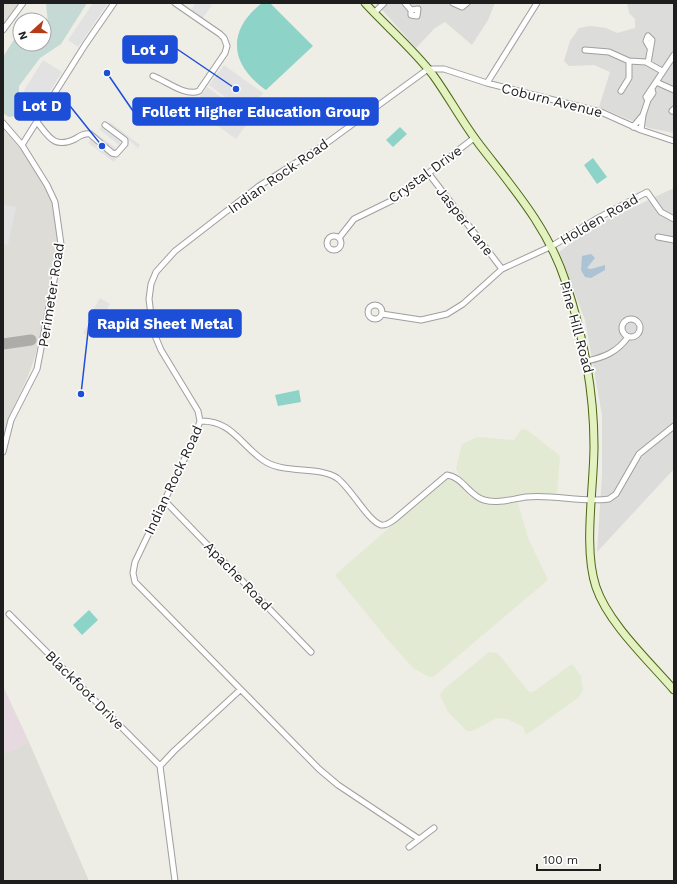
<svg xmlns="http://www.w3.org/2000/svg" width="677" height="884" font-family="'Work Sans',sans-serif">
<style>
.residential{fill:#dcdcdb}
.industrial{fill:#e6d9e0}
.airport{fill:#dddcd7}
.farmland{fill:#e3ead3}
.wetland{fill:#c5dad5}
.pitch{fill:#8ed3c8}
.parking{fill:#e2e2e2}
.water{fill:#acc3d6}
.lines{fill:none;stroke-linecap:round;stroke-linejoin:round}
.taxiway{stroke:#adaca9;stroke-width:11}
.street-casing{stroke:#9f9f9f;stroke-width:7}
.secondary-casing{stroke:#4b6813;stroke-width:9}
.street{stroke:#fff;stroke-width:5}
.secondary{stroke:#e4f1c0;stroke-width:7}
.labels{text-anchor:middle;stroke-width:3.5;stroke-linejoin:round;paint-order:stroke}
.street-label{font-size:14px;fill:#1e1e1e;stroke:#fff}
.leader{fill:none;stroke:#1d4ed8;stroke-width:1.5}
.callout-dot{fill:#1d4ed8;stroke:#fff;stroke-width:1.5}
.callout{fill:#1d4ed8;stroke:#1d4ed8;stroke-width:1.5}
.callout-label{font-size:15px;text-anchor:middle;font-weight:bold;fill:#fff}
</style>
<rect width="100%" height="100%" fill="#eeede6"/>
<path class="residential" d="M 376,3 L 495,3 L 488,20 L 472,45 L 445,22 L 435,28 L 416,48 Z
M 627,3 L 674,3 L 674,133 L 649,128 L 599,107 L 610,72 L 594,65 L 569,66 L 564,61 L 570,41 L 579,28 L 590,26 L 606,28 L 617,33 L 635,28 L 635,19 L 629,13 Z
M 674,188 L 674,469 L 597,552 L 602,475 L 602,415 L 585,320 L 559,252 L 594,226 Z"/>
<path class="industrial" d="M 3,686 L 29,742 L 3,754 Z"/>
<path class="airport" d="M 3,3 L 20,3 L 3,26 Z
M 3,129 L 24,153 L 45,186 L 52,204 L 57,229 L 58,257 L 35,357 L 26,381 L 13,408 L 3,437 Z
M 29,742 L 89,881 L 3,881 L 3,754 Z"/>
<path class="farmland" d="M 526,429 L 560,456 L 557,492 L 554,494 L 528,493 L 499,498 L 487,497 L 474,492 L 458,474 L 456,468 L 462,444 L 477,437 L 514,440 L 521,430 Z
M 449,478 L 457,482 L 469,496 L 487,505 L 500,505 L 515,502 L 518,503 L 528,538 L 548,580 L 433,677 L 429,677 L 413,668 L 388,640 L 335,575 L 442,482 Z
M 489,652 L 497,653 L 501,657 L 528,691 L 532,692 L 536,690 L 572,664 L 581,676 L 583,690 L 579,697 L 526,735 L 523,727 L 507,719 L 497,718 L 472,731 L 467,731 L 448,712 L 440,695 L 444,689 Z"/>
<path class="wetland" d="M 46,3 L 87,3 L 61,44 L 40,58 L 19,86 L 19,105 L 15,116 L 9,117 L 3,113 L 3,57 L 15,38 L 20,37 L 20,44 L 44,44 L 44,28 L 48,24 Z"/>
<path class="pitch" d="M 262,3 L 270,3 L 313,46 L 266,90 C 230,65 226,31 262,3 Z
M 400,127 L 407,134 L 393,147 L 386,140 Z
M 593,158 L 607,177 L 597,184 L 584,165 Z
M 299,390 L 301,402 L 278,406 L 275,395 Z
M 89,610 L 98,620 L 82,635 L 73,625 Z"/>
<path class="parking" d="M 93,3 L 108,3 L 78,47 L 68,40 Z
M 196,3 L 209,3 L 212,5 L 202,19 L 191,10 Z
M 43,60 L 62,72 L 42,104 L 23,92 Z
M 224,65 L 263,93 L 248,114 L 209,85 Z
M 207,87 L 251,118 L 236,139 L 192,107 Z
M 110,122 L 140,145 L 138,148 L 125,137 L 119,145 L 99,129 L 101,127 L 105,129 Z
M 95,133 L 116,148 L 111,155 L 116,159 L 114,162 L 88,143 Z
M 3,204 L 16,207 L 8,245 L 3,244 Z
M 100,298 L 110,304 L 96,329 L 86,335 L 83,333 L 89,324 L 87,321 Z"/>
<path class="water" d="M 591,254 L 595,258 L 587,268 L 591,269 L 605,265 L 605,270 L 591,278 L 585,277 L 581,270 L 582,256 Z"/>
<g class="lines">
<path class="taxiway" d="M 3,344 L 31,340"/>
<g class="street-casing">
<path id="street" d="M 405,3 L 411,10 L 411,15 L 417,16 L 418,9 L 411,10
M 453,3 L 462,7 L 467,3
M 374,13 L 384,3
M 3,30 L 23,3
M 585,50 L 609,52 L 629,61 L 646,62 L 662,71
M 648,63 L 652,40 L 648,36 L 646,41 L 650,48
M 153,76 C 166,81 186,97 199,91 L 225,53 L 227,46 L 224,38 L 220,34 L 175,3
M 656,82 L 674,90
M 487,83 L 537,3
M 621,91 L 629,78 L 629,61
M 648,100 L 653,93 L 652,89
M 672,111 L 674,109
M 37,122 C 49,137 54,149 75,139 C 80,136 84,133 90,134 L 112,153 L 116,154 L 125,144 L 125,140 L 105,125
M 3,123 L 22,145 L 47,185 L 55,202 L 61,244 L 37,369 L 11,420 L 3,452
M 633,127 L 643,115
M 641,130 L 643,115 L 648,100 L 646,97 L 674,55
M 22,145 L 85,45 L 114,3
M 429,174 L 502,269
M327 243a7 7 0 1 1 14 0a7 7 0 1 1-14 0Z
M 658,237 L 674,240
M 339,238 L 354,219 L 395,199 L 474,138
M368 312a7 7 0 1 1 14 0a7 7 0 1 1-14 0Z
M 382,314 L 421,320 L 447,314 L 463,304 L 502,269 L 552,246 L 598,218 L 647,192 L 661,212 L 674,219
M622 328a9 9 0 1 1 18 0a9 9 0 1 1-18 0Z
M 587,361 C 605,357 617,352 628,337
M 200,421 C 233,420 241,447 266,462 C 287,474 319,466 337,478 C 351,488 367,520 381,525 C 386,526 391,522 395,519 L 447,475 C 463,477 469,496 484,500 C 498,504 512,499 526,497 C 554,494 582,503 609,499 L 616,494 L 639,454 L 674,426
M 164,500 L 311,652
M 9,614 L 160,766
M 419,839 L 338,785 L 319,769 L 135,582 L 133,573 L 135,562 L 194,439 L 200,421 L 198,411 L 161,350 L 153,331 L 149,299 L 151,284 L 156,272 L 175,251 L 259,186 L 324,145 L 428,69 L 444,69 L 487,83 L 601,112 L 641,130 L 674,141
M 409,847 L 434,828
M 175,881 L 160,766 L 174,751 L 240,690"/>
</g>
<g class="secondary-casing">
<path id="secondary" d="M 365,3 C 387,27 413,49 433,75 C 449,97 462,122 479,144 C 512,187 547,226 565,280 C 583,334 594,388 594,446 C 594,487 583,549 596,587 C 608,623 649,661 674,690"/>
</g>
<use href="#street" class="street"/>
<use href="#secondary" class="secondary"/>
</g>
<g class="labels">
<g class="street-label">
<text transform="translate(552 100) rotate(14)" y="5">Coburn Avenue</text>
<text transform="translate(425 174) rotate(-36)" y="5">Crystal Drive</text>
<text transform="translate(278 176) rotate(-35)" y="5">Indian Rock Road</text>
<text transform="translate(599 219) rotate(-30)" y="5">Holden Road</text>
<text transform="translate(465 221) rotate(52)" y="5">Jasper Lane</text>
<text transform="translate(51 295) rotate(-81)" y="5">Perimeter Road</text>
<text transform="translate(577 327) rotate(75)" y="5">Pine Hill Road</text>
<text transform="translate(173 480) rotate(-65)" y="5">Indian Rock Road</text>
<text transform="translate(238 576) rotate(46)" y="5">Apache Road</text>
<text transform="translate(85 690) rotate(45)" y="5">Blackfoot Drive</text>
</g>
</g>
<path class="leader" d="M236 89L177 49M102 146L70 106M107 73L133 111M81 394L89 323"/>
<g class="callout-dot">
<circle cx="236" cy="89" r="4"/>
<circle cx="102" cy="146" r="4"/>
<circle cx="107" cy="73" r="4"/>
<circle cx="81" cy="394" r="4"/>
</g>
<g class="callout">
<rect x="123" y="36" width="54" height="27" rx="4"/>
<rect x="15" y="93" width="55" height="27" rx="4"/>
<rect x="133" y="98" width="245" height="27" rx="4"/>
<rect x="89" y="310" width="152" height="27" rx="4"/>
</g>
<g class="callout-label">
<text x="150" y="55">Lot J</text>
<text x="42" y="111">Lot D</text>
<text x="256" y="117">Follett Higher Education Group</text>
<text x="165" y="329">Rapid Sheet Metal</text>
</g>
<rect width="677" height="884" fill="none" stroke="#1e1e1e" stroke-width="8"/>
<g transform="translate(32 32) rotate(249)"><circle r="19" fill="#ffffff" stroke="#a5a5a5"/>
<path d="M0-3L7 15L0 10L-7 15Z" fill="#b33d19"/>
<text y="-6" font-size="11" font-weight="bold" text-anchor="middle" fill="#1e1e1e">N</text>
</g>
<path d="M537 864v6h63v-6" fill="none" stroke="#1e1e1e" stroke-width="2"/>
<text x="543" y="864" font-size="12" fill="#1e1e1e" stroke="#ffffff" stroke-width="3" paint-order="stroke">100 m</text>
</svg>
